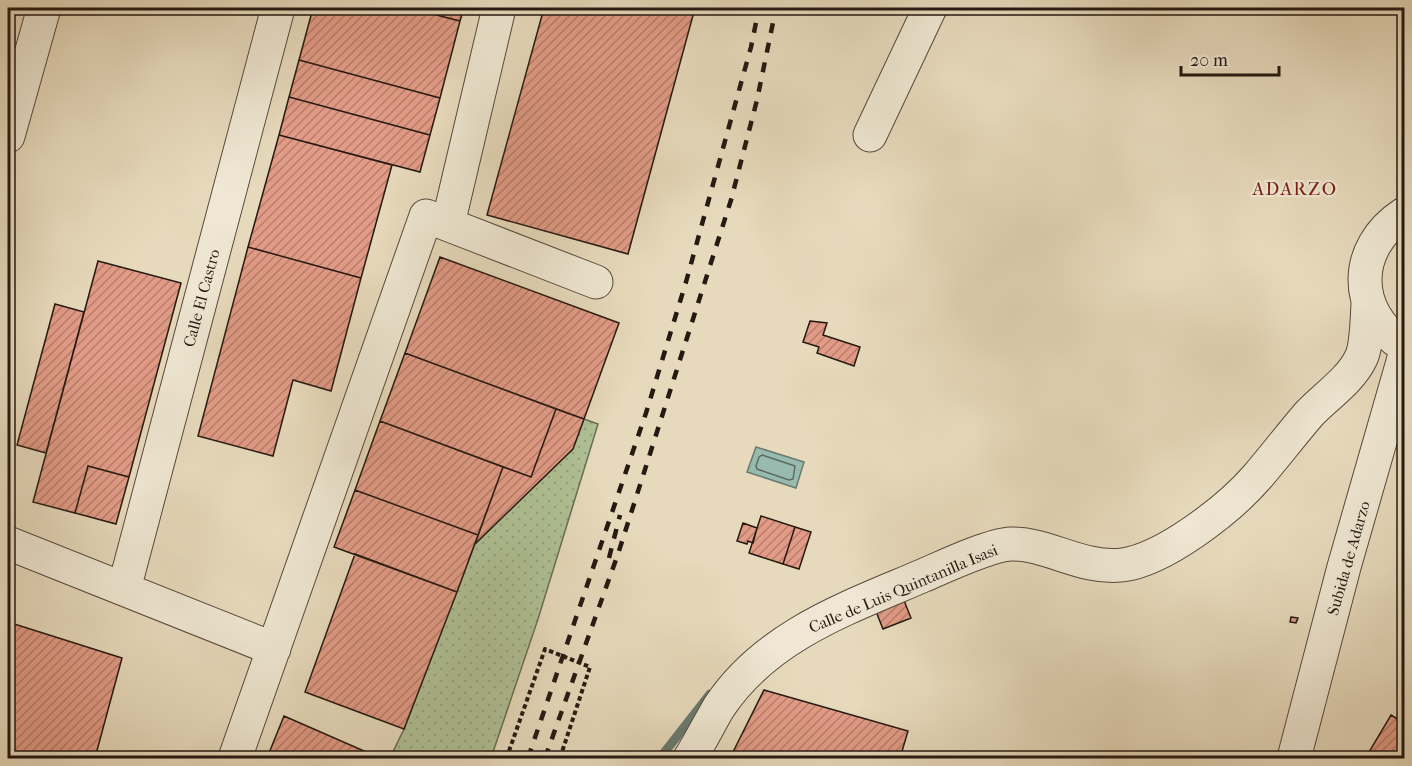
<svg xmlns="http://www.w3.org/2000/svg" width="1412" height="766" font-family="'IM FELL French Canon',serif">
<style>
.grass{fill:url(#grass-dots);stroke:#6a6d54;stroke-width:1.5}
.water{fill:#97bbae;stroke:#697a70;stroke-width:1.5}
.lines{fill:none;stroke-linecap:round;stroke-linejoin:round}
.shore{stroke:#5e6a60;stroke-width:1.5}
.stream{stroke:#697a70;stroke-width:9}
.building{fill:url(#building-hatch);stroke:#251912;stroke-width:1.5}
.minor-casing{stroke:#56493c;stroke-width:35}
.path{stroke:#251912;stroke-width:4;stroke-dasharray:4.5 3;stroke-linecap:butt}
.minor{stroke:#efe7d3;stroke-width:33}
.rail{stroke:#251912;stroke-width:4.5;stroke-dasharray:10 10;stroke-linecap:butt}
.labels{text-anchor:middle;stroke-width:4.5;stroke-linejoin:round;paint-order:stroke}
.street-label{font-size:16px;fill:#251912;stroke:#efe7d3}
.neighbourhood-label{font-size:18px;letter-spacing:1.5px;fill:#7a1f14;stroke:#efe7d3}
</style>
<defs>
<pattern id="grass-dots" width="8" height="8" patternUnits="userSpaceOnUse" patternTransform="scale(1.5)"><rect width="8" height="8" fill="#afc195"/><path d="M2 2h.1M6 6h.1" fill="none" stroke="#96a57f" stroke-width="1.8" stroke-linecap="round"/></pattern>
<pattern id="building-hatch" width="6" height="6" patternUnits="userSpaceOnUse" patternTransform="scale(1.5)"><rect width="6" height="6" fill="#e29b86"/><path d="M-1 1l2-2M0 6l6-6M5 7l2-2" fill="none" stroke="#b77e6c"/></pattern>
</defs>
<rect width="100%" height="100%" fill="#e7dabc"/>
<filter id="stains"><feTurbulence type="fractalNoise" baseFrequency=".00333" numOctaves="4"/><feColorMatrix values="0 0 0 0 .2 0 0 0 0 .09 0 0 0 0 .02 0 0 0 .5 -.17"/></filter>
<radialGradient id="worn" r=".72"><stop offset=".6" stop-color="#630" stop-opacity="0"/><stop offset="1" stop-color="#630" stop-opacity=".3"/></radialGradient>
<path class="grass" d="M 584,419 L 598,424 L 538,619 L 491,758 L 390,758 L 404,729 L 475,544 L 572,449 Z"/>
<path class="water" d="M 756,447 L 804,462 L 796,488 L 747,472 Z"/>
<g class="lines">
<path class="shore" d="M 762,455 L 795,466 L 793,479 L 789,480 L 757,469 L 756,466 L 759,457 Z"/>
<path class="stream" d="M 660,758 L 710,694"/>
</g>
<path class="building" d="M 313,8 L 409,8 L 460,21 L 440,98 L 299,60 Z
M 409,8 L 464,8 L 460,21 Z
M 544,8 L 695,8 L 628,254 L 487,215 Z
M 299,60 L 440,98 L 430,135 L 289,97 Z
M 289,97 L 430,135 L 420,172 L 279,135 Z
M 279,135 L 392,165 L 361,278 L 248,247 Z
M 248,247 L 361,278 L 331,391 L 293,380 L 273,456 L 198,436 Z
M 440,257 L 619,323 L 584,419 L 405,353 Z
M 98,261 L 181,283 L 129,477 L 88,466 L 75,513 L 33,502 Z
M 55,304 L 84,312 L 46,453 L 17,445 Z
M 810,321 L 827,323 L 823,335 L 860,347 L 854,366 L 817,353 L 819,347 L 803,342 Z
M 405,353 L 556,409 L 531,477 L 380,421 Z
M 556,409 L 584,419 L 573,449 L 475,544 L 503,467 L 531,477 Z
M 380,421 L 503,467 L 478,535 L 355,490 Z
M 88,466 L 129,477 L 116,524 L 75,513 Z
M 1402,479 L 1404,481 L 1401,492 L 1399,491 Z
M 355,490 L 478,535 L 457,592 L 334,547 Z
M 761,516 L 795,527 L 783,564 L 749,553 Z
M 743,523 L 757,528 L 753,543 L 748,541 L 747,544 L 737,541 Z
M 795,527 L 811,532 L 799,569 L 783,564 Z
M 355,554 L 457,592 L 404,729 L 305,692 Z
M 903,598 L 911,618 L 883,629 L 875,609 Z
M 1291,617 L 1298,618 L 1296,623 L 1290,622 Z
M 8,622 L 122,658 L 95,758 L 8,758 Z
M 764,690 L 908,731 L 900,758 L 755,758 L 733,752 Z
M 1391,715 L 1404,723 L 1404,758 L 1369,758 L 1366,757 Z
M 284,716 L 380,758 L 267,758 Z"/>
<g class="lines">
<g class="minor-casing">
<path id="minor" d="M 870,135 L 930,8
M 8,136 L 44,8
M 1404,214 C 1352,248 1352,312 1404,346
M 448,224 L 499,8
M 8,543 L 274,649
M 124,589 L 278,8
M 235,758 L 426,216 L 596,282
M 690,758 C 700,742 709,724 719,707 C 766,636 847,608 922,576 C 943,567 989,545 1011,544 C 1047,543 1083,570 1122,565 C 1164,560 1229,509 1257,477 C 1275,456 1291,435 1309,414 C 1326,396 1350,381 1361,358 C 1367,346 1367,318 1368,304
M 1294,758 L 1344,567 L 1404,358"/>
</g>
<path class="path" d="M 509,751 L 545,649 L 590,667 L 560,758"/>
<use href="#minor" class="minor"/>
<path class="rail" d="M 609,558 L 620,515
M 528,758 L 646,413 L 686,282 L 751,47 L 759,8
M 545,758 L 618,554 L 731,200 L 757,100 L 776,8"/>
</g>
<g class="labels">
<g class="street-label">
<text transform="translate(201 298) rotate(-75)" y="6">Calle El Castro</text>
<text transform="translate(1348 558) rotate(-74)" y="6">Subida de Adarzo</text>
<text transform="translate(903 588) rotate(-23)" y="6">Calle de Luis Quintanilla Isasi</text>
</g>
<g class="neighbourhood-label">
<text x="1295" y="195">ADARZO</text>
</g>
</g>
<rect width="1412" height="766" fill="none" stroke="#e7dabc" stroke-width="30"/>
<rect x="9" y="9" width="1394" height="748" fill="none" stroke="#251912" stroke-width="3"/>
<rect x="15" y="15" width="1382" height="736" fill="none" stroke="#251912" stroke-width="1.5"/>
<path d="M1181 66v9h98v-9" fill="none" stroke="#251912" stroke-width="3"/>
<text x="1190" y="66" font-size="18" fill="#251912" stroke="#efe7d3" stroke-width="4.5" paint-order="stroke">20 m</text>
<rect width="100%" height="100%" filter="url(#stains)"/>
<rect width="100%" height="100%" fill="url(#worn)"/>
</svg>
